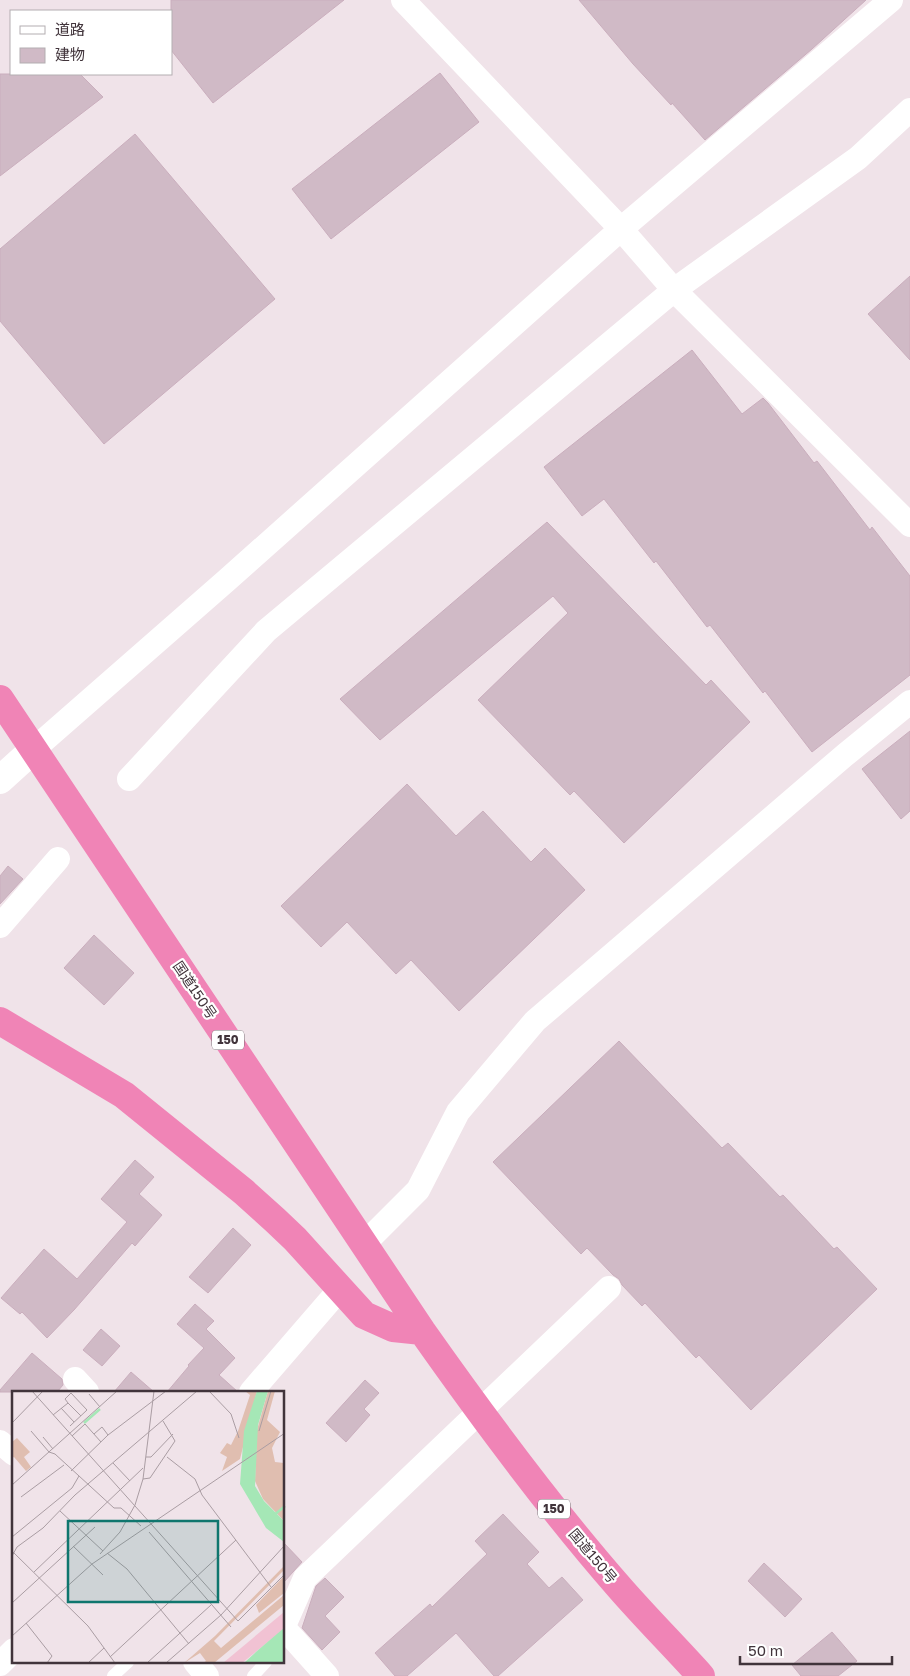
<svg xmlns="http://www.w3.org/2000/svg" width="910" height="1676" font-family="'Golos Text','Noto Sans JP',sans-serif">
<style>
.building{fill:#d0bac6;stroke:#caaebd}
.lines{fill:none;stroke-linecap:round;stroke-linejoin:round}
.service{stroke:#fff;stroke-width:12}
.minor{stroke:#fff;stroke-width:24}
.tertiary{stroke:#fff;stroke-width:28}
.trunk{stroke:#f084b6;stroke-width:28}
.labels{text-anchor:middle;stroke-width:4.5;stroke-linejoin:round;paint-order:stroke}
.shield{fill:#fff;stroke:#7a7176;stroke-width:1}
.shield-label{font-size:12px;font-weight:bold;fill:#41343b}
.street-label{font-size:14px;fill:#41343b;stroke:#fff}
.inset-river{fill:none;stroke:#a5e7b6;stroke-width:2.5}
.inset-road{fill:none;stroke:#aa9da3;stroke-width:1}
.view{fill:#0f766e;fill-opacity:0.15;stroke:#0f766e;stroke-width:2.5}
.inset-edge{fill:none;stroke:#41343b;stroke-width:2.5}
</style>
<rect width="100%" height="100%" fill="#f0e3e9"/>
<path class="building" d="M 171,0 L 344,0 L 213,103 L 171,50 Z
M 579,0 L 866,0 L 812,49 L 705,140 L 672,103 L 671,105 L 633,64 Z
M 440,73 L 479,122 L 331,239 L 292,189 Z
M 0,74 L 80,74 L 103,97 L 0,176 Z
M 135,134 L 275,299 L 104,444 L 0,321 L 0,249 Z
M 910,276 L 910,360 L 868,314 Z
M 692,350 L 742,414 L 763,398 L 768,403 L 814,463 L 817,461 L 870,530 L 872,527 L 910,576 L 910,675 L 812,752 L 765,691 L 763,693 L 710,625 L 707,627 L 656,561 L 654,563 L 604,499 L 582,516 L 544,467 Z
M 547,522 L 706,685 L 711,680 L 750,722 L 624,843 L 574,791 L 570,795 L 478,700 L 568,613 L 553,596 L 380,740 L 340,699 Z
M 910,731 L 910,811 L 901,819 L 862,769 Z
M 407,784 L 456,836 L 483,811 L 531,862 L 545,848 L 585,890 L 459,1011 L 411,960 L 396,974 L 347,922 L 321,947 L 281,906 Z
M 8,866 L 23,879 L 0,904 L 0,876 Z
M 94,935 L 134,973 L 104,1005 L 64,968 Z
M 619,1041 L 722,1148 L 728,1143 L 780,1197 L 783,1195 L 834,1249 L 837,1247 L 877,1289 L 751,1410 L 699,1355 L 696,1358 L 645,1303 L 642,1306 L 622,1285 L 619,1279 L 613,1275 L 587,1248 L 581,1254 L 493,1162 Z
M 135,1160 L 154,1177 L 139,1194 L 162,1215 L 135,1246 L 132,1243 L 74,1310 L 47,1338 L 22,1312 L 20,1314 L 1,1298 L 44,1249 L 77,1279 L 127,1222 L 101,1199 Z
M 233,1228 L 251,1245 L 208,1293 L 189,1277 Z
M 195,1304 L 214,1321 L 206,1329 L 235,1358 L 219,1375 L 238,1392 L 167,1392 L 189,1366 L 188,1365 L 204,1348 L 177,1324 Z
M 101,1329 L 120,1346 L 102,1366 L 83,1350 Z
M 32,1353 L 62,1379 L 63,1385 L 57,1392 L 0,1392 L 0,1390 Z
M 131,1372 L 154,1392 L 114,1392 Z
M 365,1380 L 379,1393 L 364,1409 L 370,1415 L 346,1442 L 326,1423 Z
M 503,1514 L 539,1552 L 527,1564 L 549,1588 L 562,1577 L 583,1600 L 498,1676 L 494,1676 L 456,1633 L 407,1676 L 395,1676 L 375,1653 L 430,1604 L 432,1607 L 487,1554 L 475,1541 Z
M 284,1543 L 302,1562 L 284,1582 Z
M 764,1563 L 802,1599 L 785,1617 L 748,1581 Z
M 325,1578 L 344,1597 L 325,1616 L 340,1632 L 322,1650 L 302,1628 L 316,1586 Z
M 832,1632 L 857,1661 L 838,1676 L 801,1676 L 792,1665 Z"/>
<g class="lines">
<path class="service" d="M 113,1676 L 128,1662
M 253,1676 L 266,1662"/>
<path class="minor" d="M 403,0 L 621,229 L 674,290 L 910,525
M 34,749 L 227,580 L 621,229 L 891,0
M 129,779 L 266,631 L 674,290 L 858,158 L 910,110
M 0,926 L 58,859
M 364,1244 L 418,1190 L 458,1112 L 535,1021 L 845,755 L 910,702
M 75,1379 L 87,1392
M 251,1392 L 340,1289
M 0,1442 L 14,1454
M 284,1626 L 305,1578 L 609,1288
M 284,1628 L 327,1676
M 195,1662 L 207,1676
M 0,1664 L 14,1650"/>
<path class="tertiary" d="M 0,780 L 34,749"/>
<path class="trunk" d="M 0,699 L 422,1331 C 484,1419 548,1506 619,1587 C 645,1617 674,1646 701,1676
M 0,1021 L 124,1095 L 244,1192 L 275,1220 L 295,1239 L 364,1315 L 393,1328 L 422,1331"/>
</g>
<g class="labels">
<g class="shield">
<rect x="212" y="1030.5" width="32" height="19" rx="4"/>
<rect x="538" y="1499.5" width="32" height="19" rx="4"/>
</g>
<g class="shield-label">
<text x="228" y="1044">150</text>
<text x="554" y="1513">150</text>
</g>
<g class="street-label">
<text transform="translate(195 990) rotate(56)" y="5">国道150号</text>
<text transform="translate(593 1556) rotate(50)" y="5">国道150号</text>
</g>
</g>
<g transform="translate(12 1391)">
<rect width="272" height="272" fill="#f0e3e9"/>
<path d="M 233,0 L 245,0 L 228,68 L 210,80 L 215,66 L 208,62 L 215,52 L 219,54 L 226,40 L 238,4 ZM 256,0 L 263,0 L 255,29 L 268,41 L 260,57 L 263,71 L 272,72 L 272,130 L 251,108 L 243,90 L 245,39 ZM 5,47 L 18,61 L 12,66 L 19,76 L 14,80 L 2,66 L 0,67 L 0,51 ZM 272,175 L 272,179 L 202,250 L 209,257 L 272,204 L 272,214 L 202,272 L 191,272 L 194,270 L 188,262 L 172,272 L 203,245 ZM 272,185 L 272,202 L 247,222 L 244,214 Z" fill="#e0beb0"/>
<path d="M 272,221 L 272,238 L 230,272 L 211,272 Z" fill="#f1c2d3"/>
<path d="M 245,0 L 256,0 L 246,34 L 243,95 L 252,110 L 272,130 L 272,151 L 254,137 L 228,93 L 232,40 ZM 272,237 L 272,272 L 232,272 L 245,260 Z" fill="#a5e7b6"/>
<path class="inset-river" d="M 72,32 L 88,18M 261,125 L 273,115"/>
<path class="inset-road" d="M 20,0 L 226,230 L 273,183M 197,0 L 219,23 L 227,47M 77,3 L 88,16M 56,12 L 53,8 L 59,2 L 75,19 L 58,35M 49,17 L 62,31M 41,24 L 56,12 L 69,25M 0,32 L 31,0M 19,40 L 37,61 L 43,63 L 102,117 L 109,117 L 129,135M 247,40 L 259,0M 82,43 L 90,36 L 96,44M 60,45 L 73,33 L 89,51M 31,46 L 41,58M 134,66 L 139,66 L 161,43M 155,66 L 183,88 L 190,104 L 259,196M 101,72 L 118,90M 59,80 L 96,44 L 154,0M 131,88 L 138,87 L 163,50 L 151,30M 0,94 L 105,0M 9,106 L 52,74M 48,120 L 91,160M 137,141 L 219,236M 0,146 L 60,97 L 67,85M 61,155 L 91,184M 0,160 L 76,235 L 103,272M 95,162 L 115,178 L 177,253M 88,163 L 108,141 L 123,114 L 131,88 L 142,0M 0,165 L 5,156 L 31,137 L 63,104 L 185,0M 22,181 L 131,77M 0,212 L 83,136M 14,232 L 40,265 L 35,272M 0,245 L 80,173 L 273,42M 98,266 L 224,149M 76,272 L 92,257M 135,272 L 199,214M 154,272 L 209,224 L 273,154"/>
<path class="view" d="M 56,130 L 206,130 L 206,211 L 56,211 Z"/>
<rect width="272" height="272" class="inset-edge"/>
</g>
<rect x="10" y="10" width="162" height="65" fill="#ffffff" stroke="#b3aeb1"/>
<rect x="20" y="26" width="25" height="8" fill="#ffffff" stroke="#b3aeb1"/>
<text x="55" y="35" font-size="15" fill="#41343b">道路</text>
<rect x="20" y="48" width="25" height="15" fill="#d0bac6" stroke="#b3aeb1"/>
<text x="55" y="60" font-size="15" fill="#41343b">建物</text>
<path d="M740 1656v8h152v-8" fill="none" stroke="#41343b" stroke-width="2.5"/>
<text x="748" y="1656" font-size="15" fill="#41343b" stroke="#ffffff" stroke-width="4" paint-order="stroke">50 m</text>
</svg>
